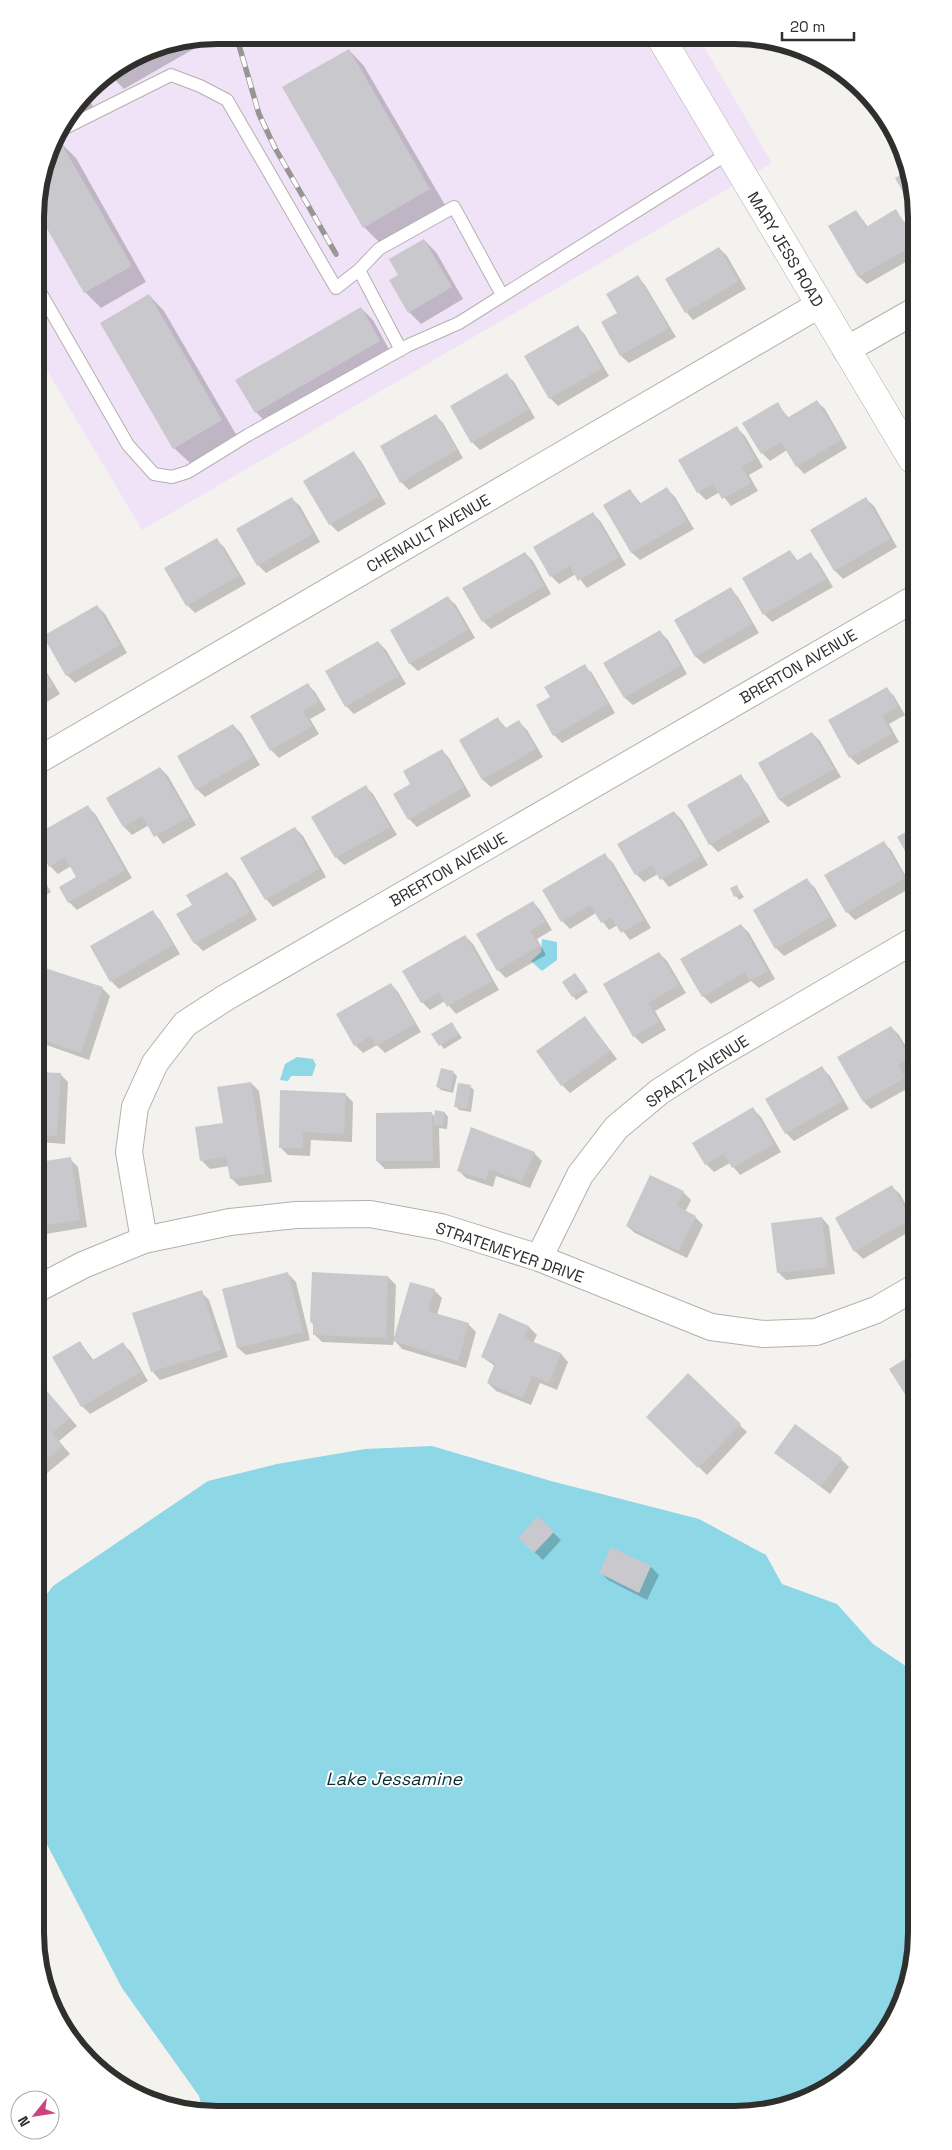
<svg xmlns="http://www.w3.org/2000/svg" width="952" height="2150" font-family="'Space Grotesk',sans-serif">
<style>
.industrial{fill:#f0e3f7}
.water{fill:#8dd7e7}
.shadow{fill:#0003}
.building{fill:#c9c8cd}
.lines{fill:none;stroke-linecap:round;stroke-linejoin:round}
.service-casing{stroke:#b3b1ad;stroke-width:14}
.minor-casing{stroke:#b3b1ad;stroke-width:28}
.tertiary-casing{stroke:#b3b1ad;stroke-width:29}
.service{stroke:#fff;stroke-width:12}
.minor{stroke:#fff;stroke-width:26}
.tertiary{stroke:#fff;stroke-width:28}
.rail-casing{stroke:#979692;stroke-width:5.5}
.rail{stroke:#fff;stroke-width:4;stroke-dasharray:11;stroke-linecap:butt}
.labels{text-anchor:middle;stroke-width:4;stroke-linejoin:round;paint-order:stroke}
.street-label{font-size:16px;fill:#2f2f2d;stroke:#fff}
.water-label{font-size:18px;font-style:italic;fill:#092f36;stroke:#fff}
.rim{fill:none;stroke:#2f2f2d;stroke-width:6}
</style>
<rect width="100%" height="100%" fill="#f4f2ee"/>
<path class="industrial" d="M 217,35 L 699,38 L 772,163 L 142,530 L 36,352 L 35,204 L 54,137 L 97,80 L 147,49 Z"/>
<path class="water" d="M 542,939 L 557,942 L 557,960 L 542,971 L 531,961 L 541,952 Z
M 297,1057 L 313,1059 L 316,1065 L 312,1076 L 291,1076 L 288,1081 L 280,1080 L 285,1064 Z
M 432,1446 L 551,1481 L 699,1519 L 766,1555 L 782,1584 L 837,1604 L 873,1644 L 916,1673 L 917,1946 L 903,2003 L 879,2044 L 837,2084 L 783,2109 L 203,2111 L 199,2096 L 122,1988 L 41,1833 L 40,1603 L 53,1586 L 208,1481 L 277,1464 L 365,1449 Z"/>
<path class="shadow" d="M 218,35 L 124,89 L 108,73 L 147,49 Z
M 726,38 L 743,38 L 733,45 Z
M 349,50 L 364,66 L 445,205 L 380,243 L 364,227 L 284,88 Z
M 86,94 L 94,108 L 61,127 Z
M 60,142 L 76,158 L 146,282 L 101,308 L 85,292 L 35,206 L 51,148 Z
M 856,211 L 868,227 L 896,211 L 911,231 L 911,259 L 867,284 L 859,277 L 830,226 Z
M 424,240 L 436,252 L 463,299 L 421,324 L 409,312 Z
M 719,248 L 727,256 L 746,289 L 693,320 L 686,312 Z
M 638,277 L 645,285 L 676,337 L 629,363 L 621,356 L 602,322 L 619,313 Z
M 149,295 L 164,311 L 237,436 L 190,463 L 174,448 Z
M 361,308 L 373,320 L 391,353 L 267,424 L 256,412 Z
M 578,327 L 585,335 L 609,376 L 558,406 L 550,398 Z
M 507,375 L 514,382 L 535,418 L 480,450 L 472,442 Z
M 817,402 L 825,409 L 847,448 L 804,474 L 797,466 L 787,450 L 770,461 L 762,453 L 777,404 L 789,418 Z
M 436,416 L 443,423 L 463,458 L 409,490 L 401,482 Z
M 737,428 L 745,436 L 763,467 L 749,475 L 758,491 L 731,506 L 720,492 L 706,500 L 698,492 Z
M 354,453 L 361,461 L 386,504 L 338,532 L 330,524 Z
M 667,489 L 675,497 L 694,529 L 640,560 L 632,553 L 630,490 L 641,504 Z
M 292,499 L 300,506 L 320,542 L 266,573 L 258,565 Z
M 866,499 L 874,506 L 897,547 L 843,579 L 835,571 L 811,530 Z
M 593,514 L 601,522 L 626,565 L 587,588 L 576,574 L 559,584 L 551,576 Z
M 216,540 L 224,547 L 246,584 L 195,613 L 187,605 L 166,569 Z
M 790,551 L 798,561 L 811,554 L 818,562 L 833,587 L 772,622 L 764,614 Z
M 525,553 L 533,561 L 551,594 L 491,629 L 483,621 Z
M 731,589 L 738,597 L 759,633 L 704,664 L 696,657 L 675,621 Z
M 448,598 L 456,605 L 475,638 L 418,671 L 410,664 L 391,631 Z
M 97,606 L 105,614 L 127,653 L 75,683 L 67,675 L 45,637 Z
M 660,632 L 668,640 L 687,674 L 633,705 L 625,698 L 605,663 Z
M 378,642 L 386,650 L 406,684 L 354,714 L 346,706 Z
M 37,656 L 60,694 L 37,708 Z
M 584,666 L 592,673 L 615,713 L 562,743 L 554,735 L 551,698 Z
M 307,684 L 315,692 L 326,710 L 310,719 L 319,734 L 279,758 L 271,750 Z
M 886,688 L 894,696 L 905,715 L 889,724 L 899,742 L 858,765 L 850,757 L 829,721 Z
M 498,719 L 507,729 L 519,722 L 527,730 L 543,757 L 491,787 L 483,780 L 460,740 Z
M 233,725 L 241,733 L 260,765 L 205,797 L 197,789 Z
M 812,733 L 820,741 L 841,777 L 788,807 L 780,800 L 759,764 Z
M 442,750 L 449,758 L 471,796 L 417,827 L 409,819 L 412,784 Z
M 160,768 L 168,776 L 196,825 L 163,844 L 149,825 L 132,835 L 124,827 L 108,798 Z
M 741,776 L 748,784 L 770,822 L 718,852 L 710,844 L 688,806 Z
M 366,787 L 373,794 L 397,835 L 344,865 L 336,857 L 313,817 Z
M 88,807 L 96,815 L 132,878 L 77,910 L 69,902 L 78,878 L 71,866 L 58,874 L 50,866 L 38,844 L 37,836 Z
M 674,812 L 682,820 L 708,865 L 669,887 L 658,874 L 644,882 L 636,874 Z
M 295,828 L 303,836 L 326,877 L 273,907 L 266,899 Z
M 883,842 L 891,850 L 912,887 L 855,920 L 847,912 Z
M 605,855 L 613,863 L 651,928 L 630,940 L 618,925 L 609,930 L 596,913 L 570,929 L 562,921 Z
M 38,870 L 51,892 L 38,900 Z
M 227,873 L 235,881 L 257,920 L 203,951 L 195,943 L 178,914 L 194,905 Z
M 807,880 L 815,888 L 837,926 L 784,956 L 776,948 L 754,910 Z
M 736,886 L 744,897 L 739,900 L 736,896 Z
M 533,902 L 540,910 L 552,930 L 537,939 L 546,955 L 506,978 L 498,970 Z
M 152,912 L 160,920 L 180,954 L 119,989 L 111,981 Z
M 741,925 L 749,933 L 775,979 L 759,988 L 751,981 L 711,1004 L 703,996 Z
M 465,936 L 473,944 L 499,990 L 456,1014 L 445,1001 L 430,1010 L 422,1002 Z
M 659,953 L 667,961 L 686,993 L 655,1011 L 666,1030 L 642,1044 L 634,1036 Z
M 575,974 L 588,992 L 576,1000 L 573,996 Z
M 391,984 L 398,992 L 421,1032 L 385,1053 L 377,1045 L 363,1053 L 355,1045 Z
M 102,988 L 110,996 L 89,1060 L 38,1042 L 38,993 Z
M 914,1011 L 914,1024 L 908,1014 Z
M 585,1017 L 617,1059 L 570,1093 L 562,1085 Z
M 451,1023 L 462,1038 L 444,1049 L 433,1034 Z
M 891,1027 L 899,1035 L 914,1060 L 914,1067 L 905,1073 L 912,1086 L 871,1109 L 864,1102 Z
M 822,1068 L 830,1076 L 849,1109 L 794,1141 L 786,1133 Z
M 453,1072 L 457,1076 L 453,1093 L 441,1090 L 438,1087 Z
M 38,1073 L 60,1074 L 68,1082 L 65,1144 L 39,1142 Z
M 251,1083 L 259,1091 L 272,1182 L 239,1186 L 231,1178 L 229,1166 L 210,1169 L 202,1161 Z
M 471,1087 L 474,1090 L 471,1112 L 459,1110 L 456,1106 Z
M 345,1094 L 353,1102 L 352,1142 L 311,1140 L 310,1156 L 288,1155 L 280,1147 Z
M 753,1109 L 761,1117 L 781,1152 L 740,1175 L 730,1163 L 714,1172 L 706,1164 Z
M 431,1113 L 435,1117 L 445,1113 L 448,1117 L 447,1129 L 439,1128 L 440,1168 L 385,1169 L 377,1161 Z
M 534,1153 L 542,1161 L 530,1188 L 496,1176 L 493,1187 L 466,1178 L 458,1170 Z
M 70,1159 L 78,1167 L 87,1227 L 46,1234 L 39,1226 L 39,1163 Z
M 892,1187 L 900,1194 L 914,1220 L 914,1229 L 863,1259 L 855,1251 Z
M 683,1192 L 691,1200 L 685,1212 L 695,1217 L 703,1225 L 687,1258 L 635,1233 L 627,1226 Z
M 822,1218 L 829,1226 L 835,1274 L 786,1280 L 778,1272 Z
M 288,1274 L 296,1282 L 310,1340 L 246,1355 L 238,1348 Z
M 388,1277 L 396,1285 L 394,1338 L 434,1290 L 442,1298 L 437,1315 L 468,1324 L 476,1332 L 466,1368 L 402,1349 L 394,1340 L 393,1345 L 322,1342 L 314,1334 L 314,1325 L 311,1322 Z
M 201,1292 L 209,1300 L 228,1357 L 160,1380 L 153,1372 L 134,1314 Z
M 500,1315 L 529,1327 L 537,1335 L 533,1343 L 561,1354 L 568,1362 L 557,1390 L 540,1383 L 531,1405 L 496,1391 L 488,1383 L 495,1366 L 482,1357 Z
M 80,1342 L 94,1361 L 123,1344 L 131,1352 L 148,1381 L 90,1414 L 82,1406 Z
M 688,1375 L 747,1432 L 707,1475 L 648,1417 Z
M 47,1392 L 77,1426 L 59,1441 L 70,1454 L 40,1479 L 39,1399 Z
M 776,1453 L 841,1459 L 849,1467 L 830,1494 Z
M 538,1518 L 561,1540 L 543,1560 L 519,1538 Z
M 612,1548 L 651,1567 L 659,1575 L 647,1600 L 608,1580 L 600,1572 Z"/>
<path class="building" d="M 349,49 L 430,189 L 363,228 L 282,87 Z
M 60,141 L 132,266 L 84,293 L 35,208 L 51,146 Z
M 911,169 L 911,206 L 895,178 Z
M 896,209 L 911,235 L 911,247 L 858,277 L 828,226 L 856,210 L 866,227 Z
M 424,239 L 452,287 L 408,313 L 389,280 L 398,275 L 389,259 Z
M 719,247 L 739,281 L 685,313 L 665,279 Z
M 638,275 L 669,328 L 620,356 L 601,322 L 617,313 L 606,294 Z
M 149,294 L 222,420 L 173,449 L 100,323 Z
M 361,307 L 380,341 L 255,413 L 235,380 Z
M 578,325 L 602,368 L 549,399 L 524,356 Z
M 507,373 L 528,410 L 471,443 L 450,406 Z
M 817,400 L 841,440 L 796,467 L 781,442 L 761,454 L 742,423 L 778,402 L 787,418 Z
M 436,414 L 457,450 L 400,483 L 380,446 Z
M 737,426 L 756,459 L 742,467 L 751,483 L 722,499 L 713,484 L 697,493 L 678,460 Z
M 354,451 L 379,496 L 329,525 L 303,481 Z
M 667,487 L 687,521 L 631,553 L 603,505 L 630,489 L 639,504 Z
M 292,497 L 313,534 L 257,566 L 236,529 Z
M 866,497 L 890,539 L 834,571 L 810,530 Z
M 593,512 L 619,557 L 578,581 L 570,566 L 550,577 L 533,547 Z
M 217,538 L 239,576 L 186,606 L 164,568 Z
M 790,550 L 796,561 L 811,552 L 826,579 L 763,615 L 742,578 Z
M 525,552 L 544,586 L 482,622 L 462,588 Z
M 731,587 L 752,624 L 695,657 L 674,620 Z
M 448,596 L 468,630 L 409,664 L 390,630 Z
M 97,605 L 120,645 L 66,676 L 43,636 Z
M 660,630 L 680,666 L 624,698 L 603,663 Z
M 378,641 L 399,676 L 345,707 L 325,671 Z
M 37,658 L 53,686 L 37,695 Z
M 585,664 L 608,704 L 553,736 L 536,705 L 550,697 L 544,687 Z
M 308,683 L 319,702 L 303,711 L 312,726 L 270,751 L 250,716 Z
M 887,687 L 898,706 L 882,716 L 892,734 L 849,758 L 828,720 Z
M 498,717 L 504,729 L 519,720 L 536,749 L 482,780 L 459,740 Z
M 233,724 L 253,757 L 196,790 L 177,756 Z
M 812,732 L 834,769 L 779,800 L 758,763 Z
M 442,749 L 464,787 L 408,820 L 393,794 L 410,784 L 403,771 Z
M 160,767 L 189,817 L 154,837 L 142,816 L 123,827 L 106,798 Z
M 741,774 L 764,814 L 709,845 L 687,805 Z
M 366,785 L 390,827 L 335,858 L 311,817 Z
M 88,805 L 125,870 L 68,903 L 59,887 L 76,877 L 65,858 L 49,867 L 38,846 L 37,834 Z
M 674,811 L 701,856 L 660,880 L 652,865 L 635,875 L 617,844 Z
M 295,827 L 319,869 L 265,900 L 240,858 Z
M 913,828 L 913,865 L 897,837 Z
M 884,841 L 905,878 L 846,913 L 824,875 Z
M 605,853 L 644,920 L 621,933 L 611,917 L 601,923 L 590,905 L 561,922 L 542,890 Z
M 227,872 L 250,912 L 194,944 L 176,914 L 192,905 L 186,895 Z
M 807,878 L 830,917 L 775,949 L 753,910 Z
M 737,885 L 741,894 L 734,897 L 730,888 Z
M 533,901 L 545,922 L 530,931 L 539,946 L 497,971 L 476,934 Z
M 153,910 L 173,945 L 110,982 L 90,946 Z
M 741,924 L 768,971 L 750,981 L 745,972 L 702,997 L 680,959 Z
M 465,935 L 492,981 L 447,1007 L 439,992 L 421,1003 L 402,971 Z
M 659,952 L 679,985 L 648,1003 L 659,1022 L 633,1037 L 603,984 Z
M 45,968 L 103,987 L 81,1053 L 38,1038 L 38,989 Z
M 575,973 L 586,988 L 572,997 L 562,982 Z
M 391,983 L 415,1024 L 376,1046 L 371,1036 L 354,1046 L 336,1014 Z
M 585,1016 L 610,1051 L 561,1086 L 536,1051 Z
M 452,1022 L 459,1034 L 439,1046 L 431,1034 Z
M 891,1026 L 910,1058 L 898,1065 L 905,1078 L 863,1102 L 837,1057 Z
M 822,1066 L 842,1101 L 785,1134 L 765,1099 Z
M 441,1068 L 454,1071 L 450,1090 L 436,1087 Z
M 38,1072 L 61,1073 L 57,1136 L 38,1135 Z
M 251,1082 L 265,1174 L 230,1179 L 226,1157 L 200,1161 L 195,1127 L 223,1123 L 217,1087 Z
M 458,1083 L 471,1085 L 467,1109 L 454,1107 Z
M 280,1090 L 346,1093 L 344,1134 L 303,1132 L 303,1148 L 279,1148 Z
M 753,1107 L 774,1144 L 732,1168 L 724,1154 L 705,1165 L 692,1143 Z
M 435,1110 L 445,1112 L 443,1126 L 433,1125 Z
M 432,1112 L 433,1161 L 376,1161 L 376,1113 Z
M 471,1127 L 535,1152 L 522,1181 L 489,1169 L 486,1180 L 457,1171 Z
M 71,1157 L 80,1220 L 39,1226 L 39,1162 Z
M 914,1170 L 914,1187 L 907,1174 Z
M 650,1175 L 684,1191 L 677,1206 L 696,1216 L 679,1251 L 626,1226 Z
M 892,1185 L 911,1219 L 854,1252 L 835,1218 Z
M 822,1217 L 828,1267 L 777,1273 L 771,1223 Z
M 288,1272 L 303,1332 L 237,1348 L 222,1289 Z
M 312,1272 L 388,1276 L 386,1338 L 313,1335 L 313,1323 L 310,1322 Z
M 410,1282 L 435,1289 L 428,1311 L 469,1323 L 458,1361 L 393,1341 Z
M 202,1290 L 221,1350 L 151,1372 L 132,1313 Z
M 499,1313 L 529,1326 L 524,1338 L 561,1353 L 549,1383 L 532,1376 L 523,1398 L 487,1383 L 495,1363 L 481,1357 Z
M 80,1341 L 91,1361 L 123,1342 L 141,1372 L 81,1407 L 52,1357 Z
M 915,1353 L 915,1410 L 889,1369 Z
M 688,1373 L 741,1424 L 698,1468 L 646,1417 Z
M 47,1391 L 70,1418 L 52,1433 L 63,1446 L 40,1465 L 39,1397 Z
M 795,1424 L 842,1458 L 821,1487 L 774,1453 Z
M 538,1516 L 554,1532 L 534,1553 L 518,1538 Z
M 611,1547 L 651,1566 L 639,1593 L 599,1573 Z"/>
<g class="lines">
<g class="service-casing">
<path id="service" d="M 57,132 L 171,75 L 200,86 L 227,100 L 336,288 L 359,270 L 379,249 L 454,207 L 502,295
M 359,270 L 401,350
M 36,285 L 128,445 L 154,474 L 172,477 L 188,472 L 248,435 L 409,345 L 459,323 L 729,153"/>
</g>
<g class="minor-casing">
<path id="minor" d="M 846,350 L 911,313
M 37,761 L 819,305
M 144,1240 L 129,1152 L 135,1107 L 155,1063 L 185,1024 L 225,998 L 912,600
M 539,1258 L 580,1175 L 616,1128 L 659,1092 L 704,1063 L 913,941
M 39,1288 L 83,1265 L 144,1240 L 230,1222 L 296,1215 L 370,1214 L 441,1227 L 539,1258 L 711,1327 L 764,1334 L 816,1332 L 876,1310 L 914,1288"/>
</g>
<g class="tertiary-casing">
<path id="tertiary" d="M 661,38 L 912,459"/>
</g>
<use href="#service" class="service"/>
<use href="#minor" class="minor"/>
<use href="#tertiary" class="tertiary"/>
<g class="rail-casing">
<path id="rail" d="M 236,35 L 259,114 L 275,148 L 336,254"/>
</g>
<use href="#rail" class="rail"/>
</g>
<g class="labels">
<g class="street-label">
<text transform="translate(786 249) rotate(59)" y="6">MARY JESS ROAD</text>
<text transform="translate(428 533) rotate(-30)" y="6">CHENAULT AVENUE</text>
<text transform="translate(798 666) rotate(-30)" y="6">BRERTON AVENUE</text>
<text transform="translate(448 869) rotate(-30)" y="6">BRERTON AVENUE</text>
<text transform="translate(697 1071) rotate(-33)" y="6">SPAATZ AVENUE</text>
<text transform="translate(510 1252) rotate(19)" y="6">STRATEMEYER DRIVE</text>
</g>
<g class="water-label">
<text x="394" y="1785">Lake Jessamine</text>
</g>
</g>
<path d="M0 0H952V2150H0ZM217 44H735A173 173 0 0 1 908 217V1933A173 173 0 0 1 735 2106H217A173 173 0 0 1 44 1933V217A173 173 0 0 1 217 44Z" fill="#fff" fill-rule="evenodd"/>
<path class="rim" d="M217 44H735A173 173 0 0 1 908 217V1933A173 173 0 0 1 735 2106H217A173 173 0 0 1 44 1933V217A173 173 0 0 1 217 44Z"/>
<g transform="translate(35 2115) rotate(240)"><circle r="24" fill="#ffffff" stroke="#acacab"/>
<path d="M0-4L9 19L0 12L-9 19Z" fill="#cb4380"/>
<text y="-8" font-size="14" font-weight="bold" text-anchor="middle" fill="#2f2f2d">N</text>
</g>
<path d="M782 32v8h72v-8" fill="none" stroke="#2f2f2d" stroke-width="2.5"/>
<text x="790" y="32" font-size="15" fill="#2f2f2d" stroke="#ffffff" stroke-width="4" paint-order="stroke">20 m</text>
</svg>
